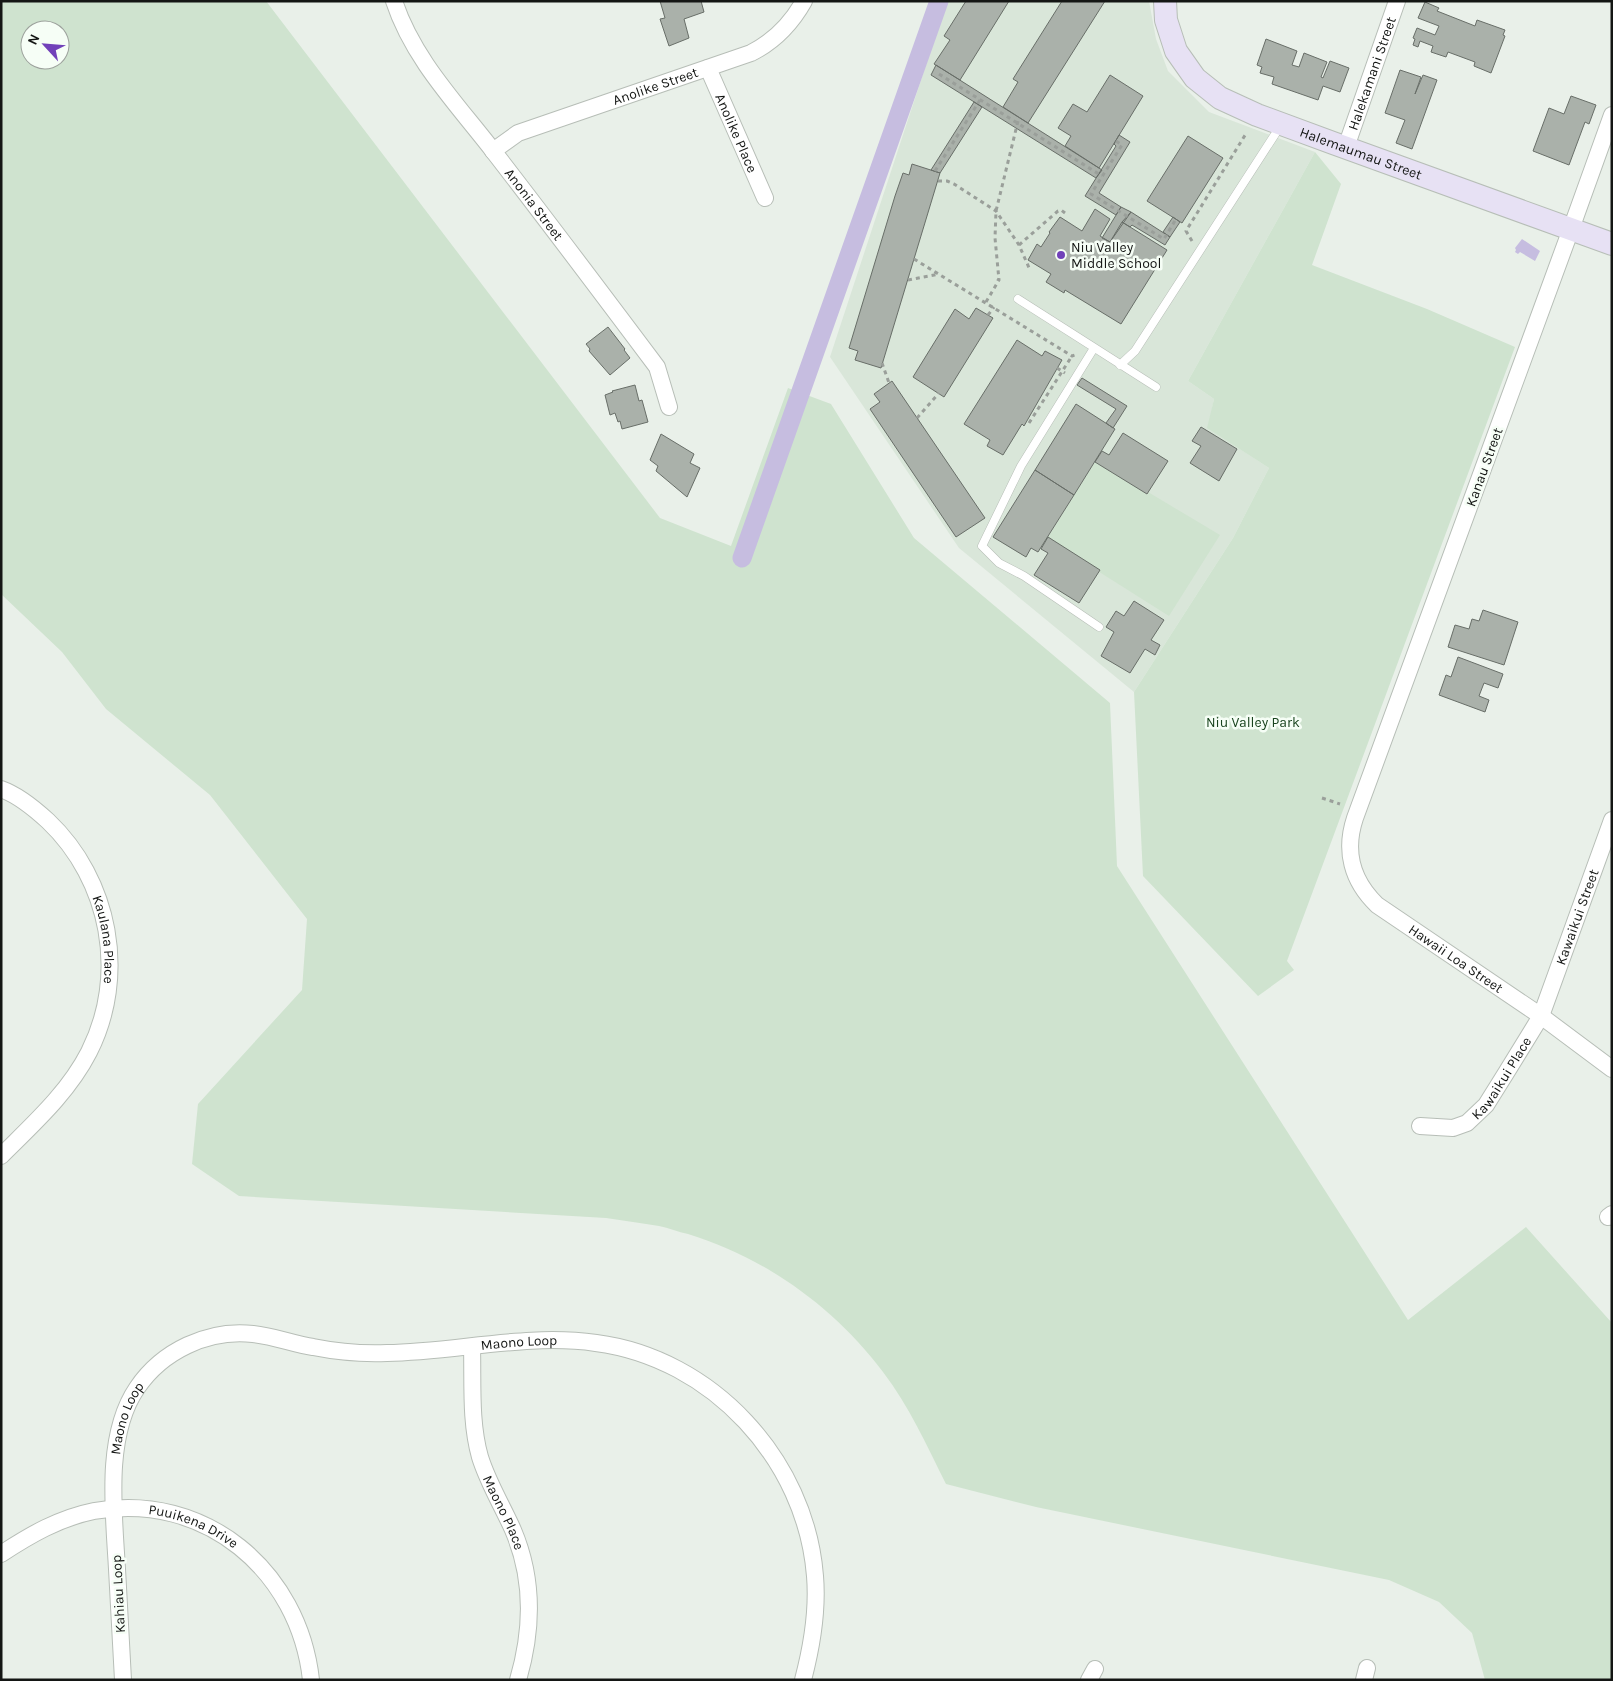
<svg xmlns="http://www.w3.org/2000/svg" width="1613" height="1681" font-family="Karla,sans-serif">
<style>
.built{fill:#d9e6d9}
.green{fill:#cfe3cf;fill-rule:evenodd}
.water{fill:#c6bde0}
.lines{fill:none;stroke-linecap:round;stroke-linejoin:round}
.canal{stroke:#c6bde0;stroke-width:19}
.building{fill:#aab1aa;stroke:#686e68}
.lane-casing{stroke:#b7beb7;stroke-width:9}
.street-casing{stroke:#b7beb7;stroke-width:18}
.secondary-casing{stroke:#b7beb7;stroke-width:24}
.path{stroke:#9a9f9a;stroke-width:3;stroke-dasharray:4 4;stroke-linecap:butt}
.lane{stroke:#fff;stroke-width:8}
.street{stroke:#fff;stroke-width:16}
.secondary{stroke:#e7e1f4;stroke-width:22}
.poi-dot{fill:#7141b9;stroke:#f6fef6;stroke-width:2}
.labels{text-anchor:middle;stroke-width:5;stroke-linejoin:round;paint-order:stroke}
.street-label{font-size:14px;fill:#141614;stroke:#f6fef6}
.poi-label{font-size:14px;fill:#141614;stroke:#f6fef6;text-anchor:start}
.park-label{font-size:14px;fill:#18431d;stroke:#f6fef6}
</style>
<rect width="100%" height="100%" fill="#e9f0e9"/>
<path class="built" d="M 947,1 L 1149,1 L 1156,39 L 1168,71 L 1209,112 L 1315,152 L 1188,381 L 1214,399 L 1208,428 L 1269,468 L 1233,538 L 1134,692 L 959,548 L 830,357 Z"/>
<path class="green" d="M 1,1 L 266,1 L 660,518 L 731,546 L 788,388 L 831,404 L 914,538 L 1110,703 L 1117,866 L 1408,1320 L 1526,1227 L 1612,1323 L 1612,1680 L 1485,1680 L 1472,1633 L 1439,1602 L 1389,1580 L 1036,1507 L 946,1484 C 927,1446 909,1406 883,1372 C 834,1307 766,1258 688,1234 C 678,1232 669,1228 659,1226 C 642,1223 624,1221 606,1218 L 239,1196 L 192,1164 L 198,1104 L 302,990 L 307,919 L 210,795 L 106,709 L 62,652 L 1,594 ZM 30,30 L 60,30 L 60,60 L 30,60 Z
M 1315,152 L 1341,184 L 1312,265 L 1427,309 L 1515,347 L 1287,961 L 1294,970 L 1258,996 L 1143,876 L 1134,692 L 1233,538 L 1269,468 L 1207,428 L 1214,399 L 1188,381 Z
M 1095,462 L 1147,494 L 1148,492 L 1220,535 L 1169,616 L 1047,539 Z"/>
<path class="water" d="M 1522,239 L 1540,251 L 1535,261 L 1520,252 L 1518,254 L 1515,252 L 1516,250 L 1515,248 Z"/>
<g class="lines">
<path class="canal" d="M 742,558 L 939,1"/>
</g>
<path class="building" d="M 660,1 L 701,1 L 704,12 L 684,19 L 689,38 L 669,46 L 660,19 L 665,18 Z
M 966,1 L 1009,1 L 960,80 L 934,64 L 950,40 L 944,36 Z
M 1062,1 L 1105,1 L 1028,123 L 1003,107 L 1018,82 L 1013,79 Z
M 1425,2 L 1439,8 L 1437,11 L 1475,26 L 1477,20 L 1505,30 L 1503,35 L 1505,36 L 1491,73 L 1474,66 L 1475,62 L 1448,52 L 1446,57 L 1431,52 L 1433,46 L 1420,41 L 1418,47 L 1413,45 L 1415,39 L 1413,38 L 1417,28 L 1435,35 L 1439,26 L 1418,18 Z
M 1266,39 L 1297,51 L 1292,65 L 1299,67 L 1304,53 L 1327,62 L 1321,77 L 1323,78 L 1330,61 L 1349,68 L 1340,92 L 1323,86 L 1318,100 L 1272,84 L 1274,77 L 1260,73 L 1262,67 L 1257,65 Z
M 936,65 L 1102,170 L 1096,178 L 931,75 Z
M 1400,70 L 1421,77 L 1415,94 L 1423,75 L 1437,80 L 1412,149 L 1396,143 L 1405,120 L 1385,113 Z
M 1110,75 L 1143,96 L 1099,168 L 1065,146 L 1071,136 L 1058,128 L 1073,104 L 1087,112 Z
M 1571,96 L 1596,105 L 1589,124 L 1585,122 L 1569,165 L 1533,151 L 1549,108 L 1564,114 Z
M 974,102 L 982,107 L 940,173 L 931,170 Z
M 1119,135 L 1130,142 L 1099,193 L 1121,207 L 1116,215 L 1085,196 L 1116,146 L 1114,144 Z
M 1188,136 L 1223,158 L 1182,223 L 1147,201 Z
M 912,164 L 940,173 L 881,368 L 855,360 L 858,351 L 849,348 L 895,196 L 903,173 L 909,175 Z
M 1121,207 L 1131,212 L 1110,242 L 1102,238 Z
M 1095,209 L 1110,219 L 1100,236 L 1110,242 L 1122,222 L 1167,250 L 1121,324 L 1065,290 L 1064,293 L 1046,282 L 1051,274 L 1028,260 L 1037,244 L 1041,247 L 1050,233 L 1049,232 L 1060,217 L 1082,231 Z
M 1131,212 L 1170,237 L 1165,245 L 1132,225 L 1130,227 L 1122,222 Z
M 1173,217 L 1180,222 L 1170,237 L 1163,232 Z
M 976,308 L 993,318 L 944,397 L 913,377 L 955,309 L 969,319 Z
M 608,327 L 625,349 L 624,350 L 630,358 L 610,375 L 589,351 L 590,349 L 586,344 Z
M 1017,340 L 1042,356 L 1045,351 L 1062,360 L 1024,426 L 1022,424 L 1003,455 L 987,446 L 990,440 L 964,424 Z
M 1082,378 L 1127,406 L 1113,428 L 1106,423 L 1116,409 L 1077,385 Z
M 892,381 L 985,518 L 956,537 L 870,409 L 880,402 L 874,394 Z
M 635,385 L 639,401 L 642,400 L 648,422 L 622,429 L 620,421 L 618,422 L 615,413 L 610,415 L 605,395 L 613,392 L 612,391 Z
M 1076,404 L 1115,429 L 1074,495 L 1035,470 Z
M 1201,427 L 1237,449 L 1219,481 L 1190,463 L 1201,446 L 1192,441 Z
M 1123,433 L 1168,461 L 1147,494 L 1095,462 L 1102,451 L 1109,455 Z
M 661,434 L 694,454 L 690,463 L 700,468 L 687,497 L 656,471 L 658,466 L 650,460 Z
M 1035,470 L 1074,495 L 1038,552 L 1031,548 L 1026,557 L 993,537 Z
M 1048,537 L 1100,570 L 1079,603 L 1034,575 L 1048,553 L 1041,549 Z
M 1134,601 L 1164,620 L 1151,640 L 1160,645 L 1155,655 L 1145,649 L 1130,673 L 1101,656 L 1114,632 L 1106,627 L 1116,611 L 1124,616 Z
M 1483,610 L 1518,622 L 1504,665 L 1448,647 L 1455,625 L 1469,629 L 1472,619 L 1479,621 Z
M 1458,657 L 1503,674 L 1498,688 L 1484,683 L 1479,696 L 1489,700 L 1485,712 L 1439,695 L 1446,675 L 1451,677 Z"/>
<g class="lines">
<g class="lane-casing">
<path id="lane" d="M 1018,299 L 1156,387
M 1094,348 L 1021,466 L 982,546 L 999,563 L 1024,576 L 1099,627
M 1120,365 L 1135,351 L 1281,125"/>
</g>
<g class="street-casing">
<g id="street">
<path id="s1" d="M 394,1 C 413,59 457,104 494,152 C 549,223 603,295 657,367 L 669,407"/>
<path id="s2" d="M 708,68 L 765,198"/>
<path id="s3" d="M 1612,115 L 1571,229 L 1355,818 C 1344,851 1352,881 1377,905 L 1541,1016 L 1612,1069"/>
<path id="s4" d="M 1346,147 L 1397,1"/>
<path id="s5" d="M 493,151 L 518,133 L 751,53 C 775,41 791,24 804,1"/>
<path id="s6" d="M 1,789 C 18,795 35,809 48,821 C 110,880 128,975 89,1052 C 68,1093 33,1124 1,1156"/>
<path id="s7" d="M 1420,1126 L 1453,1128 L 1467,1123 L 1486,1105 L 1506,1073 L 1541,1016 L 1612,820"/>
<path d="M 1608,1217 L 1612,1214"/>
<path id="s8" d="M 472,1347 C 473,1383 470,1422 480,1457 C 488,1483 502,1505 513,1530 C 534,1579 533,1629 518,1680"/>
<path id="s9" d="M 1,1554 C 30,1535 59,1518 94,1511 C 205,1491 299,1571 311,1680"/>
<path id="s10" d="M 123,1680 C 121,1643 119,1606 117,1569 C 114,1514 104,1436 137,1388 C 162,1351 208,1329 253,1334 C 274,1336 293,1344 313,1347 C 338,1352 362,1354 387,1353 C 456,1352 527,1333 596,1343 C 712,1358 806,1460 815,1576 C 818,1612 812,1646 803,1680"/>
<path d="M 1089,1680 L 1095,1669"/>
<path d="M 1364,1680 L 1367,1668"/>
</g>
</g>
<g class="secondary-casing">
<g id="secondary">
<path id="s11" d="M 1165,1 L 1166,20 L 1176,51 L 1195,78 L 1220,98 L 1257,115 L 1333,143 L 1612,244"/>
</g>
</g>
<path class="path" d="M 939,74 L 1102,176
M 1116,141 L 1122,145 L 1091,194 L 1164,239 L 1176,219
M 935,171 L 980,100
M 938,181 L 947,181 L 954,184 L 996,211 L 1019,245 L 1030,270
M 1192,241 L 1186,231 L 1247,132
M 1019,245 L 1058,211 L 1061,210 L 1065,213
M 914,259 L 1072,356 L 1075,355
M 997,279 L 999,280 L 995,238 L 996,211 L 1019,117
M 908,280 L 939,274
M 986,302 L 999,280
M 988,315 L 994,307
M 882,363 L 889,383
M 1057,368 L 1065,373
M 917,418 L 939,393
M 1029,423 L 1072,356
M 1322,798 L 1340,804"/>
<use href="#lane" class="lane"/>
<use href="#street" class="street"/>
<use href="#secondary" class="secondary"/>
</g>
<circle class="poi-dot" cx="1061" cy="255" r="5"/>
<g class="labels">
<g class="street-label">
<text dy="5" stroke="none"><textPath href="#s4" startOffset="78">Halekamani Street</textPath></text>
<text dy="5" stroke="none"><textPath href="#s5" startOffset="176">Anolike Street</textPath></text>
<text dy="5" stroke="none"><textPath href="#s2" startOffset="71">Anolike Place</textPath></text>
<text dy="5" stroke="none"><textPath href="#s11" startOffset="268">Halemaumau Street</textPath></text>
<text dy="5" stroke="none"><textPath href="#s1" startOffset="248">Anonia Street</textPath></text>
<text transform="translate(1484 467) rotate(-70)" y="5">Kanau Street</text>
<text dy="5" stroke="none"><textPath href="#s7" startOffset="284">Kawaikui Street</textPath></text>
<text dy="5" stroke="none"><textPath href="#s6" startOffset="192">Kaulana Place</textPath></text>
<text dy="5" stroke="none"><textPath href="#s3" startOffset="939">Hawaii Loa Street</textPath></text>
<text dy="5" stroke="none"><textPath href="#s7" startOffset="105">Kawaikui Place</textPath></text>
<text dy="5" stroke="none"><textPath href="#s10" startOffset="699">Maono Loop</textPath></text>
<text dy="5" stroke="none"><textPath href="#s10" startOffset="264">Maono Loop</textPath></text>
<text dy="5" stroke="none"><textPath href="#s8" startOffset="171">Maono Place</textPath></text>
<text dy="5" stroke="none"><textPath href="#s9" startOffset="206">Puuikena Drive</textPath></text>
<text transform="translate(118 1594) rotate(-93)" y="5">Kahiau Loop</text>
</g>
<g class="poi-label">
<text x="1071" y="252">Niu Valley<tspan x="1071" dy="16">Middle School</tspan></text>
</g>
<g class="park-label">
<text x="1253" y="727">Niu Valley Park</text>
</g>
</g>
<rect width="1613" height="1681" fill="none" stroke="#141614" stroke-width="5"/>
<g transform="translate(45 45) rotate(296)"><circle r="24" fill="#f6fef6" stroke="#9ca19c"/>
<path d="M0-4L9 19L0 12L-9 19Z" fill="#7141b9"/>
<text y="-8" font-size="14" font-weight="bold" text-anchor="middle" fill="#141614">N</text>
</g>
</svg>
